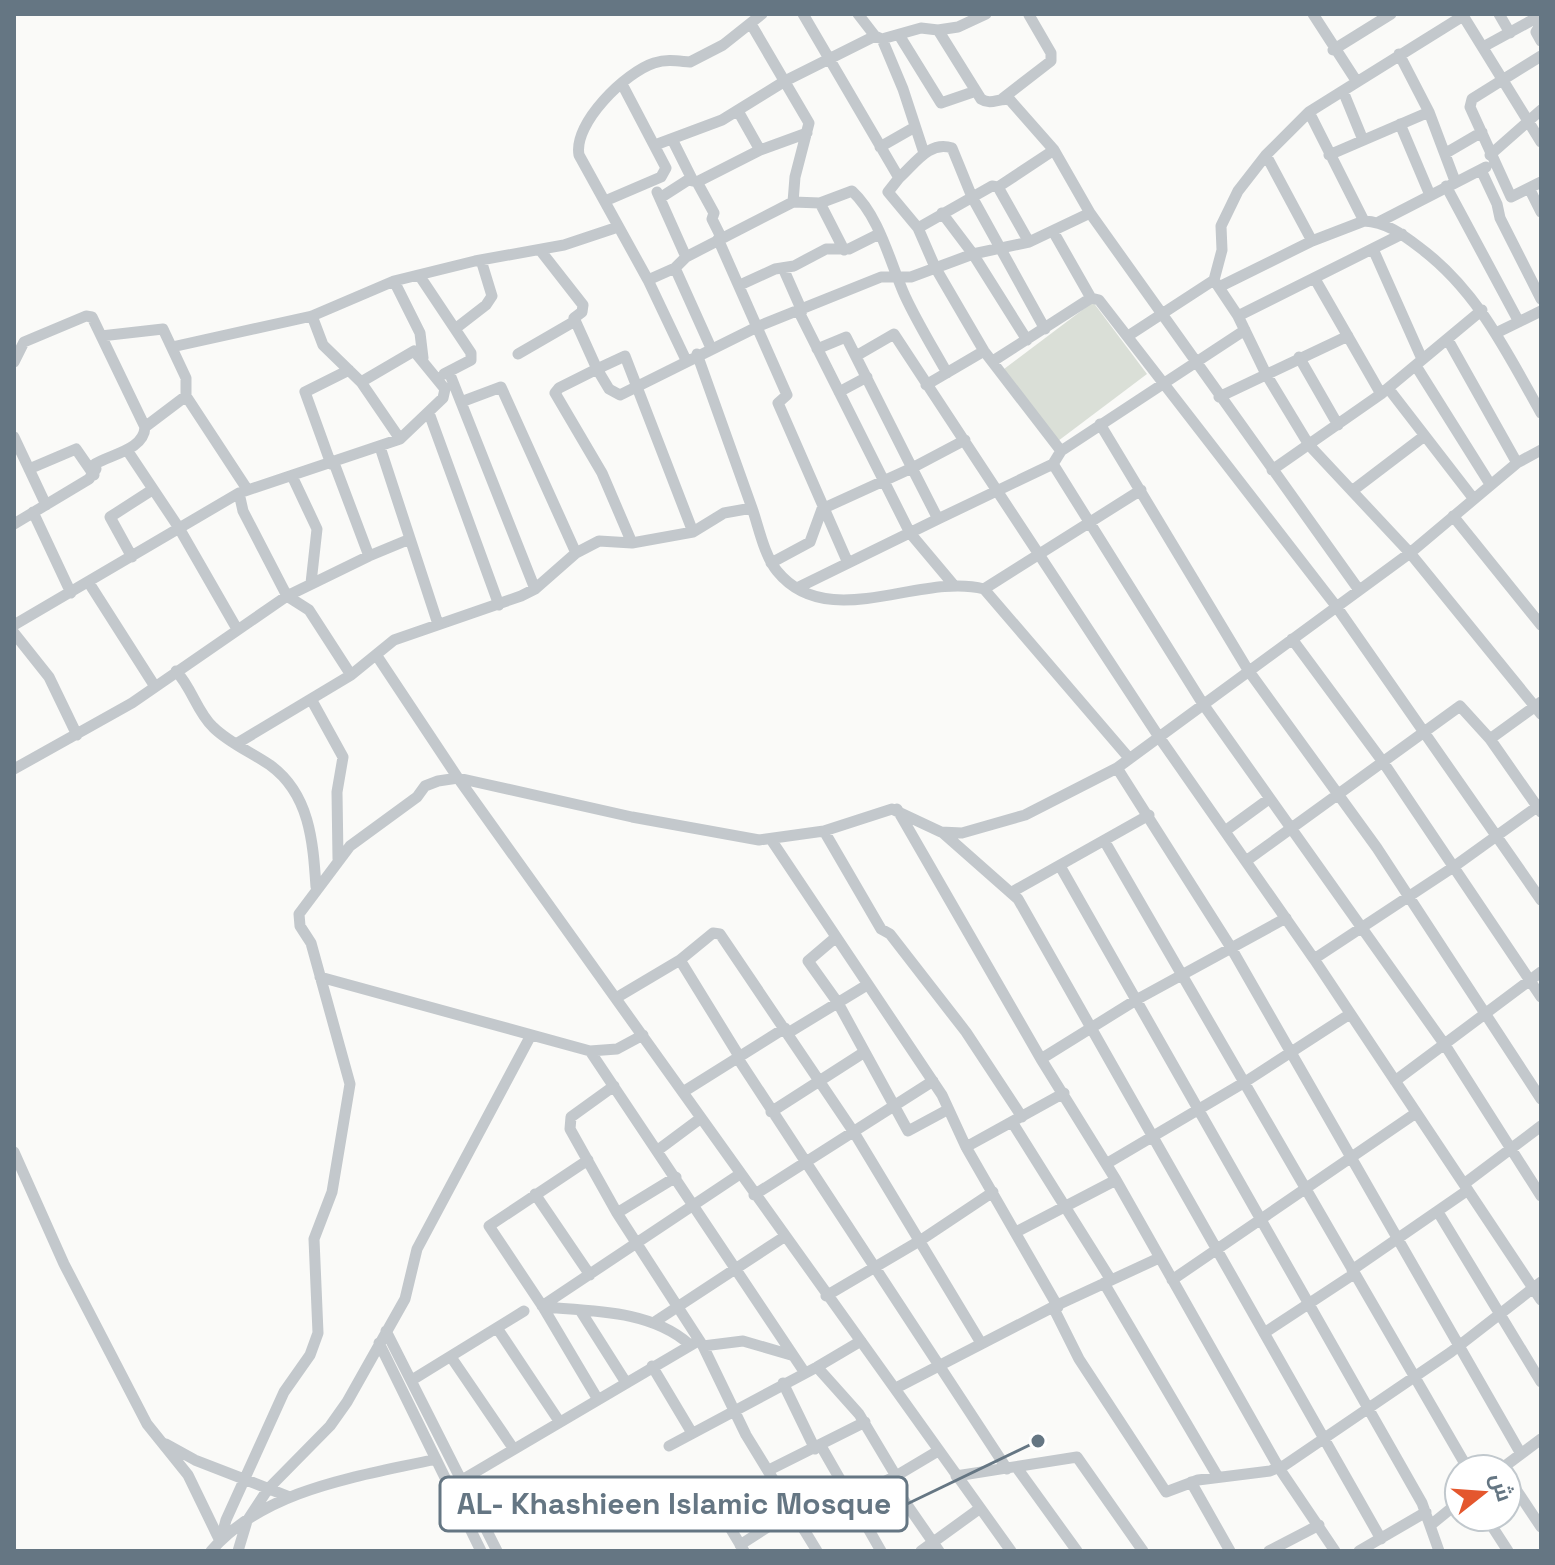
<svg xmlns="http://www.w3.org/2000/svg" width="1555" height="1565" font-family="'Space Grotesk',Cairo,sans-serif">
<style>
.pitch{fill:#dadfd7}
.lines{fill:none;stroke-linecap:round;stroke-linejoin:round}
.minor{stroke:#c3c8cc;stroke-width:11}
.leader{fill:none;stroke:#657683;stroke-width:3}
.callout-dot{fill:#657683;stroke:#fff;stroke-width:3}
.callout{fill:#fff;stroke:#657683;stroke-width:3}
.callout-label{font-size:30px;text-anchor:middle;font-weight:bold;fill:#657683}
</style>
<rect width="100%" height="100%" fill="#fafaf8"/>
<path class="pitch" d="M 1093,302 L 1147,374 L 1058,441 L 1004,369 Z"/>
<g class="lines">
<path class="minor" d="M 803,14 L 899,178 L 888,192 L 918,228
M 858,14 L 875,36 L 882,39 L 921,28 L 938,30 L 958,27 L 986,14
M 1313,14 L 1357,82 L 1309,112 L 1364,221 C 1386,222 1402,234 1419,247 C 1477,290 1506,351 1541,413
M 1462,14 L 1541,142
M 1499,14 L 1510,33
M 751,24 L 809,123 L 795,177 L 793,202
M 1541,24 L 1536,32 L 1541,41
M 938,30 L 981,99 C 992,106 999,97 1010,100 L 1054,150 L 1090,213 L 1359,590
M 899,35 L 941,103 L 976,91
M 882,39 L 903,89 L 924,153
M 1483,47 L 1538,17
M 1333,50 L 1391,14
M 1399,54 L 1429,112 L 1455,181
M 1541,56 L 1472,99 L 1470,107 L 1511,197 L 1541,182
M 1357,82 L 1463,16
M 1343,91 L 1363,140
M 1003,98 L 1051,61 L 1051,53 L 1029,15
M 738,111 L 760,150 L 807,133
M 1400,124 L 1430,195
M 672,139 L 692,179
M 655,145 L 722,120 L 785,81 L 875,36
M 880,147 L 915,127
M 1054,150 L 998,187 L 992,186 L 918,228 L 935,267 L 984,351 L 1061,451
M 1446,153 L 1482,132
M 1266,155 L 1312,241
M 1329,155 L 1429,112
M 1490,155 L 1541,110
M 1481,170 L 1497,204 L 1500,218 L 1541,299
M 899,178 C 914,165 929,140 952,148 L 972,197 L 1045,329
M 697,182 L 714,213 L 712,219 L 721,237
M 1446,186 L 1519,322
M 998,187 L 1029,242
M 1529,188 L 1541,212
M 657,192 L 686,257
M 660,198 L 688,180 L 697,182 L 760,150
M 605,201 L 661,177 L 666,168 L 622,84
M 820,203 L 844,250
M 942,213 L 973,254 L 1027,340
M 1379,222 L 1486,167
M 1054,233 L 1091,298
M 718,239 L 787,395 L 778,403 L 848,563
M 1373,249 L 1422,359
M 540,250 L 583,305 L 582,312 L 574,318 L 597,369 L 625,356 L 693,532
M 675,268 L 711,348
M 783,268 L 802,311
M 419,275 L 471,353 L 471,360 L 444,374
M 1315,279 L 1381,394
M 648,280 L 675,268 L 686,257 L 793,202 L 820,203 L 852,191 C 880,217 890,263 905,296 C 917,322 933,348 947,373
M 1214,280 L 1238,316 L 1266,374 L 1309,445 L 1410,553 L 1541,714
M 394,281 L 420,333 L 423,358
M 740,285 L 775,269 L 794,266 L 826,249 L 849,249 L 879,234
M 1219,287 L 1312,241 L 1364,221
M 799,312 L 910,533 L 952,583
M 1238,316 L 1402,234
M 455,329 L 486,305 L 492,296 L 481,260
M 1496,333 L 1541,311
M 1128,336 L 1214,280 L 1222,250 L 1221,226 L 1238,191 L 1266,155 L 1309,112
M 1448,340 L 1517,463
M 172,347 L 312,316 L 394,281 L 475,261 L 564,245 L 618,227
M 817,349 L 846,337 L 912,468 L 965,440
M 518,354 L 575,321
M 697,354 L 752,508
M 856,356 L 894,334 L 1159,737 L 1314,959 L 1541,1300
M 1299,357 L 1338,425
M 686,360 L 648,280 L 579,155 C 573,123 626,72 654,63 C 668,59 677,61 690,62 L 723,45 L 762,14
M 993,361 L 1091,298 L 1099,300 L 1336,606 L 1541,900
M 14,362 L 24,342 L 86,316 L 92,317 L 145,427
M 1416,366 L 1490,484
M 449,372 L 535,589
M 361,382 L 400,439
M 926,385 L 984,351
M 1388,388 L 1473,498
M 839,392 L 867,377
M 186,396 L 247,489
M 1219,397 L 1348,336
M 461,402 L 501,387 L 576,553
M 429,413 L 499,605
M 1100,424 L 1248,670 L 1377,848 L 1541,1099
M 14,437 L 46,505
M 380,447 L 438,624
M 127,450 L 179,528 L 237,629
M 331,464 L 305,392 L 349,370
M 1053,464 L 1203,704 L 1445,1045 L 1541,1196
M 29,469 L 76,449 L 94,475
M 1272,470 L 1381,394 L 1482,310
M 292,476 L 317,529 L 311,583
M 1352,491 L 1423,437
M 239,493 L 243,511 L 287,596 L 309,610 L 351,675
M 33,512 L 71,593
M 1453,516 L 1541,625
M 14,524 L 89,479 L 96,469 L 95,464 C 111,454 144,450 145,427 L 186,396 L 186,378 L 163,329 L 101,336
M 632,543 L 602,473 L 555,393 L 559,388 L 597,369 L 609,389 L 620,395 L 759,326 L 881,277 L 911,277 L 973,254 L 1029,242 L 1090,213
M 369,556 L 410,539
M 132,557 L 110,517 L 152,490
M 771,563 L 810,542 L 822,509 L 912,468 L 938,519 L 1053,464 L 1061,451 L 1245,330
M 89,583 L 154,685
M 797,588 L 938,519
M 984,589 L 1129,758
M 14,625 L 239,493 L 400,439 L 443,398 L 445,389 L 414,351 L 361,382 L 323,345 L 312,316
M 14,633 L 49,677 L 77,735
M 1292,639 L 1383,762 L 1541,997
M 377,656 L 458,778 L 1011,1551
M 176,671 C 192,688 197,712 213,727 C 229,743 251,752 270,765 C 310,794 313,842 316,887
M 311,699 L 343,757 L 337,792 L 338,859
M 1490,739 L 1541,702
M 236,744 L 351,675 L 394,640 L 521,596 L 535,589 L 576,553 L 599,541 L 632,543 L 693,532 L 724,513 L 752,508 C 759,528 764,555 777,571 C 828,634 920,572 984,589 L 1141,490
M 1117,768 L 1230,946 L 1521,1454
M 14,769 L 132,703 L 287,596 L 369,556 L 334,463
M 897,809 L 1041,1059 L 1116,1180 L 1279,1468 L 1335,1551
M 824,831 L 881,929 L 890,934 L 966,1032 L 1022,1117
M 1225,831 L 1269,799
M 942,832 L 1018,899 L 1381,1539
M 772,841 L 942,1095 L 966,1147 L 1058,1307
M 1105,842 L 1468,1469
M 1246,861 L 1460,706 L 1490,739 L 1541,812
M 1060,866 L 1422,1503 L 1439,1551
M 1012,892 L 1149,815
M 835,938 L 808,961 L 838,1003 L 908,1131 L 947,1110
M 1314,959 L 1452,868 L 1541,804
M 680,960 L 739,1056
M 320,977 L 590,1051 L 617,1049 L 643,1035
M 616,998 L 680,960 L 713,933 L 720,934 L 855,1134 L 981,1343
M 788,1033 L 867,985
M 590,1051 L 805,1373
M 737,1057 L 1007,1469
M 1041,1059 L 1136,1000 L 1286,918
M 1395,1081 L 1541,972
M 614,1086 L 571,1117 L 570,1129 L 617,1213 L 703,1346 L 746,1435 L 817,1551
M 683,1092 L 785,1028
M 771,1112 L 863,1053
M 1012,1122 L 1111,1280
M 966,1147 L 1064,1093
M 658,1150 L 701,1118
M 14,1152 L 64,1264 L 147,1424 L 188,1475 L 220,1541
M 588,1160 L 489,1226 L 543,1307 L 597,1398
M 1106,1164 L 1245,1082 L 1350,1014
M 1464,1184 L 1541,1126
M 535,1194 L 590,1275
M 754,1195 L 933,1081
M 1438,1212 L 1541,1382
M 617,1213 L 676,1177
M 1016,1232 L 1116,1180
M 1352,1270 L 1468,1190
M 1172,1280 L 1416,1113
M 1104,1283 L 1218,1477
M 826,1296 L 921,1240 L 993,1192
M 542,1306 L 740,1174
M 543,1307 C 592,1311 651,1310 689,1344
M 1053,1307 L 1079,1359 L 1166,1492 L 1198,1480 L 1270,1471 L 1285,1465 L 1451,1352 L 1541,1282
M 580,1310 L 625,1381
M 653,1323 L 784,1237
M 497,1328 L 559,1421
M 386,1331 L 497,1551
M 1264,1333 L 1354,1274
M 379,1343 L 481,1551
M 703,1346 L 743,1341 L 791,1355
M 451,1357 L 513,1448
M 652,1366 L 692,1433
M 817,1367 L 861,1341
M 412,1380 L 524,1311
M 783,1383 L 815,1449
M 896,1388 L 1053,1307 L 1159,1258
M 166,1444 L 195,1460 L 290,1497
M 669,1446 L 817,1367 L 859,1414 L 896,1476 L 938,1451
M 821,1446 L 881,1551
M 1017,1468 L 1077,1551
M 1501,1469 L 1541,1439
M 769,1470 L 865,1422
M 956,1476 L 1077,1457 L 1143,1551
M 1507,1476 L 1541,1527
M 462,1480 L 698,1341
M 890,1480 L 939,1551
M 1191,1482 L 1230,1551
M 708,1491 L 744,1551
M 1486,1517 L 1508,1551
M 800,1523 L 896,1476
M 1432,1524 L 1459,1502
M 221,1539 L 226,1520 L 284,1392 L 310,1355 L 318,1333 L 314,1239 L 332,1192 L 350,1084 L 311,943 L 300,926 L 299,914 L 350,846 L 417,797 L 425,786 L 438,781 L 458,778 L 632,817 L 759,840 L 824,831 L 892,809 L 941,832 L 962,833 L 1025,815 L 1117,768 L 1410,553 L 1517,463 L 1541,450
M 740,1545 L 794,1510
M 211,1551 C 266,1488 358,1477 436,1459
M 238,1551 L 247,1521 L 268,1489 L 330,1426 L 347,1402 L 405,1299 L 417,1249 L 530,1037
M 921,1551 L 979,1509
M 1269,1551 L 1319,1525
M 1359,1551 L 1426,1512"/>
</g>
<path class="leader" d="M1038 1441L907 1504"/>
<circle class="callout-dot" cx="1038" cy="1441" r="8"/>
<rect class="callout" x="440" y="1477" width="467" height="54" rx="8"/>
<g class="callout-label">
<text x="674" y="1514">AL- Khashieen Islamic Mosque</text>
</g>
<rect width="1555" height="1565" fill="none" stroke="#657683" stroke-width="32"/>
<g transform="translate(1483 1493) rotate(73)"><circle r="38" fill="#ffffff" stroke="#c1c8cd" stroke-width="2"/>
<path d="M0-6L14 30L0 20L-14 30Z" fill="#e4572e"/>
<text y="-12" font-size="22" font-weight="bold" text-anchor="middle" fill="#657683">ش</text>
</g>
</svg>
